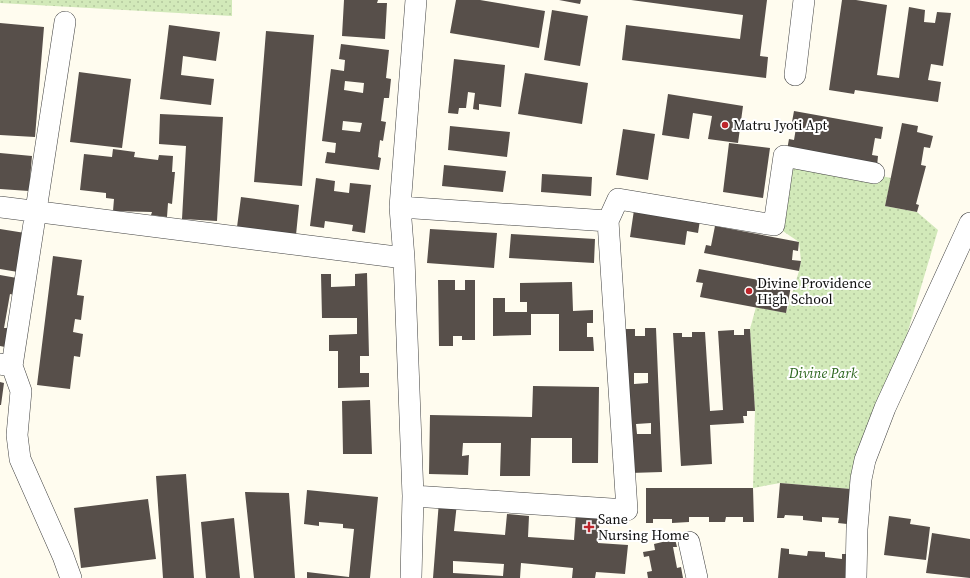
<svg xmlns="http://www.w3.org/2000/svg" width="970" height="578" font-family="'Source Serif 4',serif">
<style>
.park{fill:url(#park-dots)}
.building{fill:#574f4a;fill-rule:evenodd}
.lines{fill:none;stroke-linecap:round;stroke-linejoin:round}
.minor-casing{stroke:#414141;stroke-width:22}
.minor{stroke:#fff;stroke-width:21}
.poi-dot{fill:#be262c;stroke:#fff;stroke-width:1.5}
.labels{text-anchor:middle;stroke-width:4;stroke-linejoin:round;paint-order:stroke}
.poi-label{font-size:14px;fill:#0e0e0e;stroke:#fff;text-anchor:start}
.park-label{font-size:14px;font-style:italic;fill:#2c661e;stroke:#fff}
</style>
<defs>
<pattern id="park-dots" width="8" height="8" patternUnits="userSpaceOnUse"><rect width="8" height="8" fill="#d2e9b9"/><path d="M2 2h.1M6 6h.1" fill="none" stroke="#b3c79e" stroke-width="1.8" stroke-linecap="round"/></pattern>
</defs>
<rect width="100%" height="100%" fill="#fffcef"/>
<path class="park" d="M 0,0 L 232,0 L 232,16 L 0,3 Z
M 784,156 L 891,178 L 885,206 L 917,212 L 938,230 L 885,408 L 851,489 L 780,483 L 753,488 L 755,411 L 750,329 L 756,307 L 786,313 L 799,271 L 801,261 L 799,242 L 774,225 Z"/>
<path class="building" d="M 344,0 L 378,0 L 377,3 L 387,3 L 385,39 L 342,36 Z
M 456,0 L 480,0 L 545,11 L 539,48 L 450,33 Z
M 559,0 L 581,0 L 580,4 Z
M 631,0 L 767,0 L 760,56 L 768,57 L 766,78 L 622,60 L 626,25 L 740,39 L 743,15 Z
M 842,0 L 856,0 L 887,5 L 877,75 L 899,78 L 909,7 L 925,10 L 924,22 L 935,23 L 937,12 L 951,13 L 943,66 L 931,64 L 928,80 L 941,82 L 938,102 L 855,90 L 854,94 L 829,90 Z
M 552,10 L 588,16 L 580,66 L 544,60 Z
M 0,23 L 44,27 L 35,137 L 0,135 Z
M 169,25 L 220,32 L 216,61 L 183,56 L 181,75 L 214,79 L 211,105 L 160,99 Z
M 266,31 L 314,35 L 302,186 L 254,182 Z
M 341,44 L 389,50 L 386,78 L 391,79 L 389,98 L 384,98 L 381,121 L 386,122 L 383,141 L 380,140 L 378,157 L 381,158 L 379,170 L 325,163 L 327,152 L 335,153 L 336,143 L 322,141 L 331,69 L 344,71 L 345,60 L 339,59 ZM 345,81 L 364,83 L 363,93 L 344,90 ZM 343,121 L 362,123 L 360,132 L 342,130 Z
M 454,59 L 505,65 L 501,107 L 479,104 L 479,110 L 473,109 L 475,93 L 468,92 L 466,108 L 459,108 L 458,114 L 448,113 Z
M 79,72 L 131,79 L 122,148 L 70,142 Z
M 525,73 L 588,83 L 582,124 L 518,114 Z
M 668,94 L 743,106 L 738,143 L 708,139 L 712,116 L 693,113 L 689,139 L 662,135 Z
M 794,111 L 883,127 L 881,139 L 875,138 L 872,155 L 878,156 L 877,166 L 787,150 L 789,139 L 794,140 L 797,122 L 792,122 Z
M 160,114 L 223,117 L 217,221 L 182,219 L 186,146 L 159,144 Z
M 902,123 L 918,126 L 917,132 L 933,136 L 930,148 L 924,147 L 921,165 L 926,166 L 916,204 L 919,205 L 917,212 L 885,206 Z
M 450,126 L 510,132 L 507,157 L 448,150 Z
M 623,129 L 655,134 L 648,180 L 616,175 Z
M 729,143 L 770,148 L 763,198 L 723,192 Z
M 113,149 L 135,152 L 134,157 L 158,160 L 159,155 L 173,156 L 172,172 L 175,172 L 172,204 L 168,203 L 167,217 L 151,215 L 152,212 L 113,211 L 114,199 L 106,198 L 106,193 L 80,190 L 84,154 L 112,157 Z
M 0,153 L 32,156 L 29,191 L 0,189 Z
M 444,165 L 506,171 L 503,192 L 442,186 Z
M 542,174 L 592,177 L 591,196 L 541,192 Z
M 316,178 L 335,181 L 334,191 L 349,193 L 350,183 L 371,185 L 365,233 L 352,231 L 353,225 L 325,221 L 324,228 L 310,226 Z
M 241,197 L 299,205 L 296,235 L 237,227 Z
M 634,210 L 700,220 L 698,233 L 687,231 L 685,245 L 630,237 Z
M 715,226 L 799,242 L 798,251 L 793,250 L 792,260 L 801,261 L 799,271 L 704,253 L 706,245 L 711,246 Z
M 0,229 L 25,233 L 18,272 L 0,269 Z
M 430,229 L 497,233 L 494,268 L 427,263 Z
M 511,234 L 595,239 L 594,263 L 509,258 Z
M 53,256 L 82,260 L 77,295 L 84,296 L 81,320 L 75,319 L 73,332 L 83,334 L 80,357 L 74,356 L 70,389 L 37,385 Z
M 699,269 L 791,286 L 786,313 L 700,297 L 703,283 L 696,282 Z
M 367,273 L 369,356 L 360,356 L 360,373 L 369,373 L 369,387 L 338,388 L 338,351 L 329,351 L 329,335 L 357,334 L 357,318 L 322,318 L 321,274 L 331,274 L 331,287 L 355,286 L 355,274 Z
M 0,275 L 17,278 L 14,295 L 10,294 L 4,328 L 9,328 L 5,347 L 0,346 Z
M 438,280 L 455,280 L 455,290 L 465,290 L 465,280 L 475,280 L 475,340 L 462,340 L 462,336 L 453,336 L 453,346 L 439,346 Z
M 572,282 L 573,311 L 593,310 L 593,323 L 587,323 L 587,337 L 593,337 L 594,351 L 559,351 L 559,314 L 531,314 L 531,335 L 493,336 L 493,298 L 505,298 L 505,312 L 527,312 L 527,302 L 520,302 L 520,283 Z
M 645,328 L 656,328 L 662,472 L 630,473 L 624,329 L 635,329 L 635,336 L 645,336 ZM 634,373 L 648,373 L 648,383 L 634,384 ZM 651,423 L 651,434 L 637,434 L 636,424 Z
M 744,329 L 750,329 L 755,411 L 747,411 L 747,416 L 743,416 L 744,423 L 710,425 L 712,464 L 681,466 L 673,333 L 682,333 L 682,337 L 692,337 L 692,332 L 705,332 L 710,411 L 723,410 L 718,331 L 734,330 L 734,335 L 744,335 Z
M 0,382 L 4,383 L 1,405 L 0,405 Z
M 533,386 L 599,387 L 598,463 L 572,463 L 572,438 L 531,438 L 530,476 L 500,476 L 501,443 L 463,443 L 462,456 L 469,455 L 468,475 L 429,474 L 430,415 L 532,417 Z
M 370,400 L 372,454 L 343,454 L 342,401 Z
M 186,474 L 194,578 L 163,578 L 156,476 Z
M 780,483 L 851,489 L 847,524 L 838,523 L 839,518 L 822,517 L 822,522 L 803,520 L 803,516 L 785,515 L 784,518 L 777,518 Z
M 646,488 L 753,488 L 754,522 L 743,522 L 743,517 L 726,517 L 725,522 L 709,522 L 709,517 L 689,517 L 689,522 L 672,523 L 672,519 L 653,519 L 653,523 L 646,523 Z
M 307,490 L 378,497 L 370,578 L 307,578 L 307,572 L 349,577 L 354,529 L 343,528 L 343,524 L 319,522 L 319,526 L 304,524 Z
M 245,492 L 289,493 L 295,578 L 254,578 Z
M 148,499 L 156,559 L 81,568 L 74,508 Z
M 439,501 L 457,503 L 454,531 L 505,535 L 507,514 L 529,516 L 528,537 L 574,540 L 576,512 L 600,514 L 598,543 L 628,545 L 625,574 L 596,572 L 595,578 L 572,578 L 573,568 L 521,563 L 520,578 L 433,578 ZM 453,561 L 504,564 L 503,576 L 453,573 Z
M 889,516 L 911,519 L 910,524 L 930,527 L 926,560 L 884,555 Z
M 234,518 L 240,578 L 206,578 L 201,522 Z
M 932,533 L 970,539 L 970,578 L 926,573 Z
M 675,539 L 677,547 L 673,547 L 677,568 L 681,567 L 683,578 L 648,578 L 647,572 L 652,571 L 649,556 L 644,557 L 643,552 L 655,550 L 654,544 Z
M 781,548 L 789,549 L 789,554 L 807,556 L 808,551 L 825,552 L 825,557 L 842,559 L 842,554 L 852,554 L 849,578 L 778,578 Z"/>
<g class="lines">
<g class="minor-casing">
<path id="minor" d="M 795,75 L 804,0
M 0,207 L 404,258
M 400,207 L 608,221 L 618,199 L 774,225 L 784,156 L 874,173
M 0,364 L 12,366 L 65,22
M 12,366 L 21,391 L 17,435 L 20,459 L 63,556 L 71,578
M 413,496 L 627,510 L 608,221
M 689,542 L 697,578
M 411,578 L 413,496 L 404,258 L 400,207 L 416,0
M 856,578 L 857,529 L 861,479 L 865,460 L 885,408 L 970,223"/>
</g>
<use href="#minor" class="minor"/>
</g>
<g class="poi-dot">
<circle cx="725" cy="125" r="4"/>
<circle cx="749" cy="291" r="4"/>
<path d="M587 521h4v4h4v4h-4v4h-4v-4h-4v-4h4z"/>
</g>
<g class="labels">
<g class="poi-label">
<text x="733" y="130">Matru Jyoti Apt</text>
<text x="757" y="288">Divine Providence<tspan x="757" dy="16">High School</tspan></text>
<text x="598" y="524">Sane<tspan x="598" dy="16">Nursing Home</tspan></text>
</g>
<g class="park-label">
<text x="823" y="378">Divine Park</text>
</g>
</g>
</svg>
